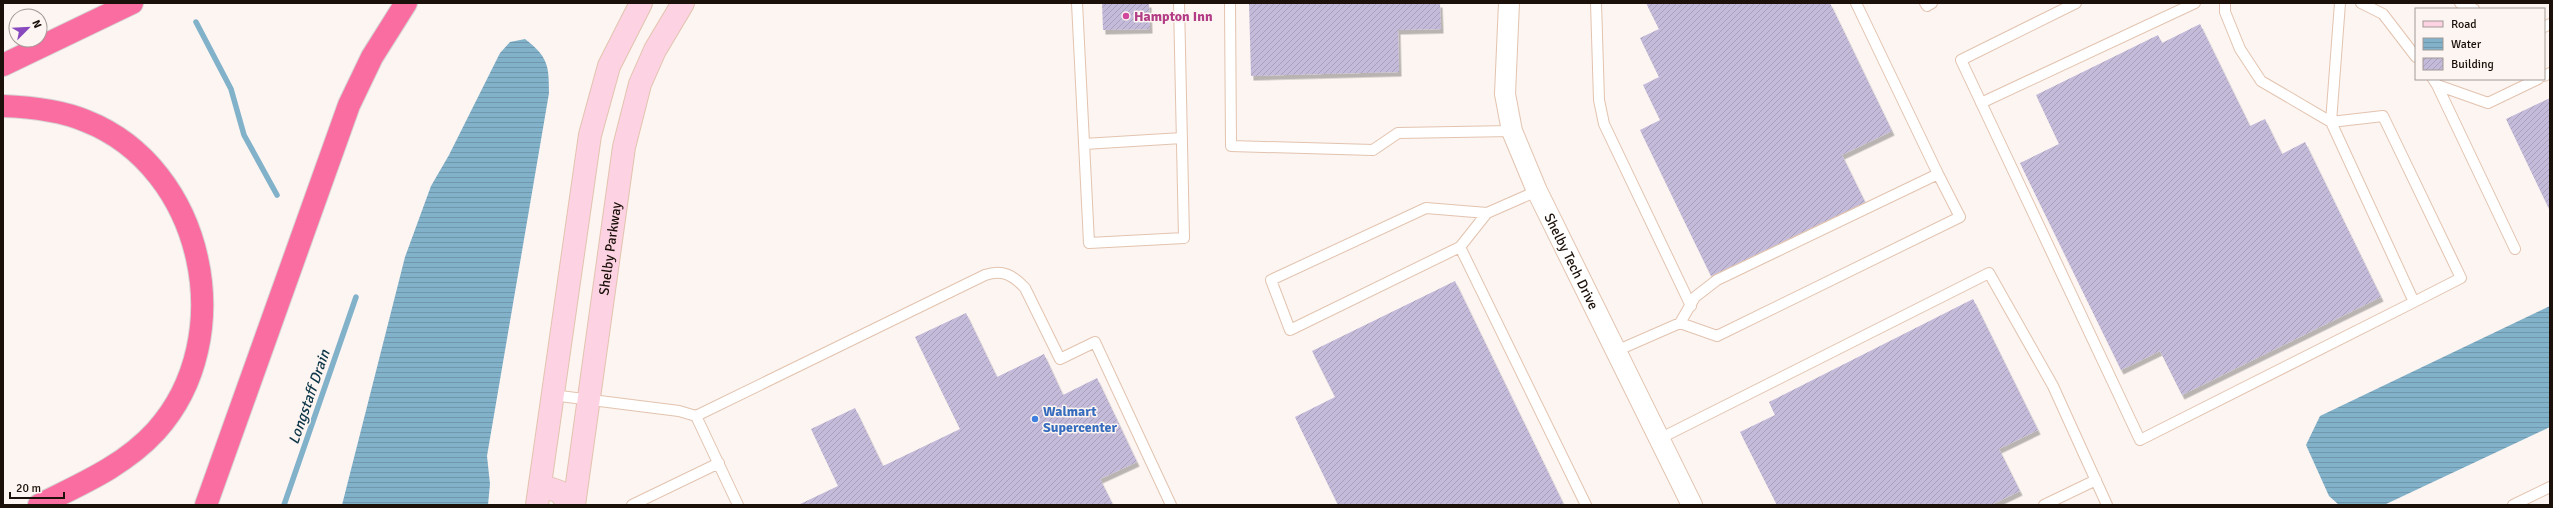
<svg xmlns="http://www.w3.org/2000/svg" width="2553" height="508" font-family="Signika,sans-serif">
<style>
.water{fill:url(#water-rules)}
.lines{fill:none;stroke-linecap:round;stroke-linejoin:round}
.stream{stroke:#82b1ca;stroke-width:5.5}
.building{fill:url(#building-hatch);filter:url(#shadow)}
.lane-casing{stroke:#e3c3af;stroke-width:12}
.street-casing{stroke:#e3c3af;stroke-width:22}
.secondary-casing{stroke:#e3c3af;stroke-width:24}
.highway-casing{stroke:#d6d4d3;stroke-width:24}
.lane{stroke:#fff;stroke-width:10}
.street{stroke:#fff;stroke-width:20}
.secondary{stroke:#fdd3e3;stroke-width:22}
.highway{stroke:#f96da1;stroke-width:22}
.hotel-dot{fill:#d1479c;stroke:#fcf5f1;stroke-width:1.5}
.shop-dot{fill:#3f7fe0;stroke:#fcf5f1;stroke-width:1.5}
.labels{text-anchor:middle;stroke-width:3;stroke-linejoin:round;paint-order:stroke}
.hotel-label{font-size:14px;font-weight:bold;fill:#b23c85;stroke:#fcf5f1;text-anchor:start}
.street-label{font-size:14px;fill:#1c110a;stroke:#fcf5f1}
.shop-label{font-size:14px;font-weight:bold;fill:#366cbe;stroke:#fcf5f1;text-anchor:start}
.water-label{font-size:15px;font-style:italic;fill:#0c3547;stroke:#fcf5f1}
</style>
<defs>
<pattern id="water-rules" width="6" height="5" patternUnits="userSpaceOnUse"><rect width="6" height="5" fill="#82b1ca"/><path d="M0 2.5h6" fill="none" stroke="#7097ac"/></pattern>
<pattern id="building-hatch" width="6" height="6" patternUnits="userSpaceOnUse"><rect width="6" height="6" fill="#c4bad9"/><path d="M-1 1l2-2M0 6l6-6M5 7l2-2" fill="none" stroke="#a89fb9"/></pattern>
<filter id="shadow"><feDropShadow dx="2.5" dy="4.5" stdDeviation="0" flood-color="#0004"/></filter>
</defs>
<rect width="100%" height="100%" fill="#fcf5f1"/>
<path class="water" d="M 525,39 C 548,57 549,65 549,93 L 487,456 L 490,484 L 488,505 L 342,505 L 405,257 L 431,186 L 449,155 L 500,53 L 510,42 Z
M 2550,306 L 2550,427 L 2384,505 L 2339,505 L 2329,496 L 2306,445 L 2320,416 Z"/>
<g class="lines">
<path class="stream" d="M 196,22 L 231,89 L 244,135 L 277,195
M 284,505 L 356,297"/>
</g>
<path class="building" d="M 1102,3 L 1149,3 L 1150,29 L 1103,30 Z
M 1249,3 L 1440,3 L 1441,29 L 1398,30 L 1399,72 L 1251,76 Z
M 1646,3 L 1830,3 L 1892,131 L 1842,155 L 1865,202 L 1711,276 L 1640,130 L 1660,120 L 1643,85 L 1659,77 L 1640,38 L 1659,29 Z
M 2200,24 L 2250,126 L 2265,119 L 2282,154 L 2305,142 L 2381,297 L 2182,395 L 2160,351 L 2121,370 L 2020,163 L 2059,144 L 2036,95 L 2158,35 L 2162,43 Z
M 2550,98 L 2550,211 L 2506,119 Z
M 1455,281 L 1564,505 L 1338,505 L 1295,417 L 1335,397 L 1312,351 Z
M 1973,299 L 2038,430 L 1999,449 L 2020,491 L 1991,505 L 1777,505 L 1740,432 L 1775,415 L 1769,402 Z
M 966,313 L 997,377 L 1044,354 L 1063,395 L 1097,378 L 1137,462 L 1100,479 L 1113,505 L 798,505 L 838,486 L 811,429 L 855,408 L 883,466 L 960,429 L 915,337 Z"/>
<g class="lines">
<g class="lane-casing">
<path id="lane" d="M 1077,3 L 1089,243 L 1184,238 L 1179,3
M 1230,3 L 1231,146 L 1373,150 L 1398,133 L 1512,131
M 1596,3 L 1599,100 L 1604,124 L 1691,306
M 1856,3 L 1938,174
M 1925,3 L 1927,6 L 1932,3
M 2076,3 L 1961,60 L 2140,440 L 2414,302 L 2331,122 L 2340,3
M 2225,3 L 2225,12 L 2240,49 L 2261,81 L 2331,122 L 2383,116 L 2461,278 L 2414,302
M 2361,3 L 2383,14 L 2416,57
M 2460,3 L 2474,9
M 2544,27 L 2550,24
M 2544,76 L 2550,73
M 2433,79 L 2437,85 L 2488,103 L 2538,79
M 2437,85 L 2515,249
M 1981,103 L 2195,3
M 1084,144 L 1182,138
M 1487,213 L 1426,208 L 1271,280 L 1290,330 L 1460,247 L 1487,213 L 1537,191
M 1460,247 L 1586,505
M 1616,351 L 1680,323 L 1717,336 L 1960,217 L 1938,174 L 1717,280 L 1695,297 L 1680,323
M 552,395 L 679,411 L 696,416 L 738,505
M 696,416 L 985,275 C 1002,269 1013,275 1025,288 L 1060,359 L 1095,342 L 1171,505
M 1659,439 L 1989,273 L 2053,386 L 2107,505
M 632,505 L 719,463
M 2044,505 L 2096,480
M 2513,505 L 2550,487"/>
</g>
<g class="street-casing">
<g id="street">
<path id="s1" d="M 1509,3 L 1505,94 L 1512,131 L 1537,191 L 1692,505"/>
</g>
</g>
<g class="secondary-casing">
<g id="secondary">
<path d="M 540,485 L 560,492 L 569,505"/>
<path d="M 537,505 L 590,135 L 609,66 L 641,3"/>
<path id="s2" d="M 574,505 L 624,147 L 640,84 L 655,50 L 683,3"/>
</g>
</g>
<g class="highway-casing">
<path id="highway" d="M 3,65 L 132,3
M 3,106 C 31,107 60,110 86,121 C 205,168 240,338 156,431 C 124,466 81,484 39,505
M 206,505 L 349,105 L 372,57 L 406,3"/>
</g>
<use href="#lane" class="lane"/>
<use href="#street" class="street"/>
<use href="#secondary" class="secondary"/>
<use href="#highway" class="highway"/>
</g>
<circle class="hotel-dot" cx="1126" cy="16" r="4"/>
<circle class="shop-dot" cx="1035" cy="419" r="4"/>
<g class="labels">
<g class="hotel-label">
<text x="1134" y="21">Hampton Inn</text>
</g>
<g class="street-label">
<text dy="5" stroke="none"><textPath href="#s2" startOffset="259">Shelby Parkway</textPath></text>
<text dy="5" stroke="none"><textPath href="#s1" startOffset="272">Shelby Tech Drive</textPath></text>
</g>
<g class="shop-label">
<text x="1043" y="416">Walmart<tspan x="1043" dy="16">Supercenter</tspan></text>
</g>
<g class="water-label">
<text transform="translate(309 397) rotate(-71)" y="5">Longstaff Drain</text>
</g>
</g>
<rect width="2553" height="508" fill="none" stroke="#1c110a" stroke-width="8"/>
<rect x="2415" y="8" width="130" height="72" fill="#fcf5f1" stroke="#a29a95"/>
<rect x="2423" y="21" width="20" height="6" fill="#fdd3e3" stroke="#a29a95"/>
<text x="2451" y="28" font-size="12" fill="#1c110a">Road</text>
<rect x="2423" y="38" width="20" height="12" fill="url(#water-rules)" stroke="#a29a95"/>
<text x="2451" y="48" font-size="12" fill="#1c110a">Water</text>
<rect x="2423" y="58" width="20" height="12" fill="url(#building-hatch)" stroke="#a29a95"/>
<text x="2451" y="68" font-size="12" fill="#1c110a">Building</text>
<g transform="translate(28 28) rotate(66)"><circle r="19" fill="#fcf5f1" stroke="#a29a95"/>
<path d="M0-3L7 15L0 10L-7 15Z" fill="#8949be"/>
<text y="-6" font-size="11" font-weight="bold" text-anchor="middle" fill="#1c110a">N</text>
</g>
<path d="M10 492v6h54v-6" fill="none" stroke="#1c110a" stroke-width="2"/>
<text x="16" y="492" font-size="12" fill="#1c110a" stroke="#fcf5f1" stroke-width="3" paint-order="stroke">20 m</text>
</svg>
